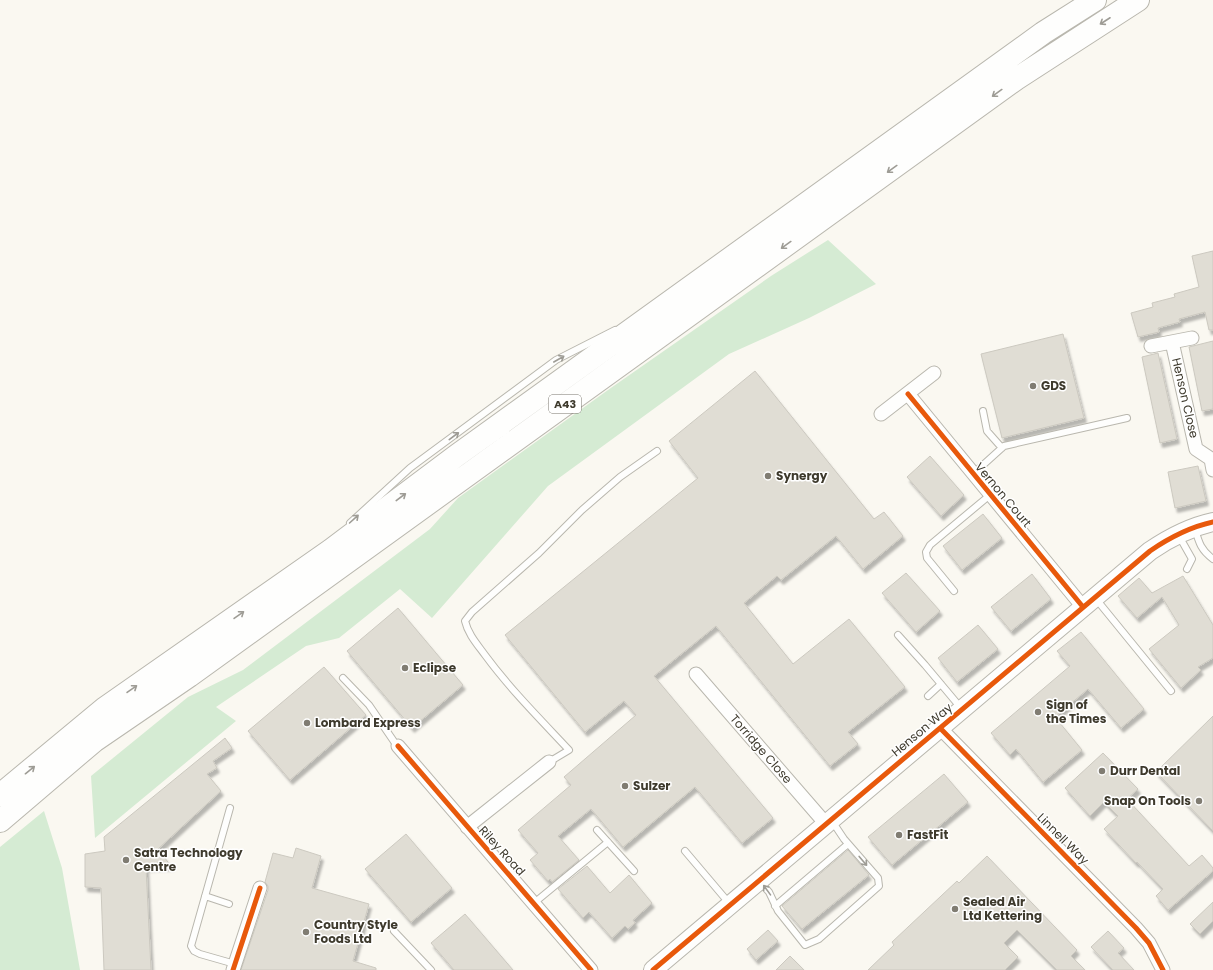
<svg xmlns="http://www.w3.org/2000/svg" width="1213" height="970" font-family="Poppins,sans-serif">
<style>
.green{fill:#d5ebd3}
.building{fill:#e0ddd4;stroke:#ccc9c0;filter:url(#shadow)}
.lines{fill:none;stroke-linecap:round;stroke-linejoin:round}
.lane-casing{stroke:#b9b7ae;stroke-width:8}
.street-casing{stroke:#b9b7ae;stroke-width:15}
.secondary-casing{stroke:#b9b7ae;stroke-width:20}
.highway-casing{stroke:#b9b7ae;stroke-width:24}
.lane{stroke:#fefefd;stroke-width:6}
.street{stroke:#fefefd;stroke-width:13}
.secondary{stroke:#fefefd;stroke-width:18}
.highway{stroke:#fefefd;stroke-width:22}
.cycleway-casing{stroke:#fff;stroke-width:8}
.cycleway{stroke:#e8590c;stroke-width:5}
.oneway{stroke:#9e9c95}
.poi-dot{fill:#807c72;stroke:#fff;stroke-width:1.5}
.labels{text-anchor:middle;stroke-width:3;stroke-linejoin:round;paint-order:stroke}
.shield{fill:#fff;stroke:#78756c;stroke-width:1}
.shield-label{font-size:11px;font-weight:bold;fill:#3e3a2d}
.poi-label{font-size:12px;font-weight:bold;fill:#3e3a2d;stroke:#fff;text-anchor:start}
.street-label{font-size:12px;fill:#3e3a2d;stroke:#fff}
</style>
<defs>
<filter id="shadow"><feDropShadow dx="2.5" dy="4.5" stdDeviation="1" flood-color="#0004"/></filter>
</defs>
<rect width="100%" height="100%" fill="#faf8f1"/>
<path class="green" d="M 828,240 L 876,284 L 809,318 L 729,354 L 548,486 L 432,618 L 400,589 L 339,638 L 306,646 L 216,707 L 236,721 L 95,838 L 91,776 L 188,697 L 243,670 L 430,529 L 458,498 L 608,390 L 771,276 Z
M 44,811 L 62,868 L 80,970 L 0,970 L 0,847 Z"/>
<path class="building" d="M 1213,251 L 1213,330 L 1209,330 L 1205,312 L 1179,319 L 1180,322 L 1158,328 L 1159,332 L 1138,337 L 1131,313 L 1153,307 L 1152,303 L 1175,297 L 1174,294 L 1199,287 L 1192,256 Z
M 1063,334 L 1084,418 L 1002,438 L 981,354 Z
M 1213,341 L 1213,409 L 1202,411 L 1189,347 Z
M 1158,353 L 1177,439 L 1160,443 L 1142,357 Z
M 755,371 L 874,519 L 884,512 L 903,536 L 863,569 L 836,536 L 781,580 L 777,576 L 744,603 L 793,664 L 849,619 L 905,687 L 848,732 L 858,744 L 830,766 L 716,626 L 654,676 L 773,818 L 742,843 L 695,787 L 623,847 L 591,809 L 558,836 L 579,860 L 552,882 L 550,879 L 548,881 L 530,860 L 538,853 L 518,830 L 571,785 L 564,777 L 636,715 L 624,701 L 585,732 L 505,635 L 698,478 L 669,441 Z
M 930,456 L 964,495 L 941,516 L 907,477 Z
M 1198,466 L 1206,501 L 1175,508 L 1168,472 Z
M 983,514 L 1002,538 L 962,570 L 943,546 Z
M 906,573 L 940,611 L 916,632 L 882,593 Z
M 1032,574 L 1051,599 L 1011,631 L 991,607 Z
M 1183,576 L 1213,625 L 1213,658 L 1198,667 L 1201,670 L 1181,688 L 1149,649 L 1179,625 L 1162,597 L 1137,618 L 1118,596 L 1139,578 L 1152,593 Z
M 398,608 L 463,685 L 412,728 L 347,651 Z
M 978,625 L 998,649 L 957,682 L 938,658 Z
M 1081,632 L 1144,709 L 1121,728 L 1088,689 L 1055,717 L 1082,750 L 1043,782 L 1016,749 L 1010,755 L 991,733 L 1070,666 L 1057,651 Z
M 324,667 L 366,715 L 290,780 L 248,731 Z
M 1213,716 L 1213,831 L 1156,772 Z
M 225,738 L 232,748 L 213,761 L 217,768 L 207,774 L 221,791 L 158,849 L 171,866 L 146,867 L 151,970 L 104,970 L 101,888 L 85,887 L 85,854 L 105,851 L 104,837 Z
M 1103,753 L 1138,789 L 1127,799 L 1189,866 L 1202,855 L 1213,868 L 1213,871 L 1168,910 L 1156,896 L 1163,889 L 1137,862 L 1136,863 L 1104,829 L 1118,816 L 1104,802 L 1090,816 L 1065,788 Z
M 944,774 L 968,802 L 892,865 L 868,837 Z
M 406,834 L 452,888 L 411,922 L 365,869 Z
M 296,848 L 321,856 L 312,888 L 369,904 L 353,961 L 376,968 L 376,970 L 241,970 L 268,890 L 268,886 L 265,882 L 273,853 L 293,858 Z
M 848,850 L 869,875 L 802,929 L 782,906 Z
M 987,856 L 1077,950 L 1071,956 L 1085,970 L 1057,970 L 1017,930 L 1004,943 L 1018,957 L 1005,970 L 868,970 L 894,945 L 892,942 L 957,881 L 959,883 Z
M 587,866 L 610,893 L 629,875 L 652,903 L 633,920 L 635,923 L 628,929 L 625,926 L 612,938 L 589,912 L 583,918 L 558,889 Z
M 1213,902 L 1213,921 L 1200,934 L 1190,924 Z
M 465,914 L 513,970 L 454,970 L 431,943 Z
M 768,930 L 778,941 L 756,960 L 747,949 Z
M 1108,931 L 1124,948 L 1118,953 L 1134,970 L 1113,970 L 1091,947 Z
M 790,956 L 804,970 L 776,970 Z"/>
<g class="lines">
<g class="lane-casing">
<path id="lane" d="M 983,411 L 987,431 L 1002,448
M 973,474 L 1004,446 L 1127,418
M 350,523 L 410,468 L 556,360 L 615,330
M 1195,529 C 1199,543 1201,550 1213,559
M 1179,536 L 1192,559 L 1187,569
M 954,591 L 927,558 L 926,552 L 930,545 L 990,495
M 1096,599 L 1171,691
M 898,635 L 925,665 L 961,708
M 343,678 L 369,705 L 395,743 L 398,746
M 928,696 L 941,684
M 549,762 L 569,750 C 540,719 510,689 485,655 C 477,644 468,634 465,621 L 472,612 L 539,553 L 582,510 L 620,477 L 657,451
M 230,808 L 191,946 L 194,951 L 200,954 L 235,964
M 597,830 L 634,871
M 685,851 L 729,903
M 760,882 L 769,892 L 778,911 L 805,945 L 819,939 L 879,886 L 878,878 L 844,839 L 832,821
M 205,896 L 229,904
M 534,903 L 608,842
M 775,906 L 848,844
M 394,931 L 431,970"/>
</g>
<g class="street-casing">
<path id="street" d="M 1172,342 L 1196,449 L 1211,459 L 1213,470
M 1151,346 L 1192,338
M 908,394 L 1083,607
M 881,414 L 934,373
M 696,674 L 826,824
M 940,728 L 1136,928 L 1149,943 L 1163,970
M 398,746 L 591,970
M 467,827 L 549,762
M 233,970 L 260,888"/>
</g>
<g class="secondary-casing">
<path id="secondary" d="M 653,970 L 1150,551 C 1169,538 1190,527 1213,522"/>
</g>
<g class="highway-casing">
<path id="highway" d="M 0,795 L 105,708 L 331,550 L 456,456 L 1043,33 L 1095,0
M 0,821 L 94,741 L 189,676 L 1016,79 L 1138,0"/>
</g>
<use href="#lane" class="lane"/>
<use href="#street" class="street"/>
<use href="#secondary" class="secondary"/>
<use href="#highway" class="highway"/>
<g class="cycleway-casing">
<path id="cycleway" d="M 908,394 L 1083,607
M 940,728 L 1136,928 L 1149,943 L 1163,970
M 398,746 L 591,970
M 233,970 L 260,888
M 653,970 L 1150,551 C 1169,538 1190,527 1213,522"/>
</g>
<use href="#cycleway" class="cycleway"/>
</g>
<defs><path id="oneway-shaft" d="M-6 0H5M1.5-3L5.5 0L1.5 3" fill="none" stroke-width="1.6" stroke-linecap="round" stroke-linejoin="round"/></defs>
<g class="oneway">
<use href="#oneway-shaft" transform="translate(1105 21) rotate(147)"/>
<use href="#oneway-shaft" transform="translate(997 93) rotate(144)"/>
<use href="#oneway-shaft" transform="translate(892 169) rotate(144)"/>
<use href="#oneway-shaft" transform="translate(786 245) rotate(144)"/>
<use href="#oneway-shaft" transform="translate(559 359) rotate(-30)"/>
<use href="#oneway-shaft" transform="translate(454 436) rotate(-37)"/>
<use href="#oneway-shaft" transform="translate(401 497) rotate(-37)"/>
<use href="#oneway-shaft" transform="translate(354 519) rotate(-42)"/>
<use href="#oneway-shaft" transform="translate(239 615) rotate(-35)"/>
<use href="#oneway-shaft" transform="translate(132 689) rotate(-35)"/>
<use href="#oneway-shaft" transform="translate(30 770) rotate(-39)"/>
<use href="#oneway-shaft" transform="translate(863 861) rotate(50)"/>
<use href="#oneway-shaft" transform="translate(767 890) rotate(-126)"/>
</g>
<g class="poi-dot">
<circle cx="1033" cy="386" r="4"/>
<circle cx="768" cy="476" r="4"/>
<circle cx="405" cy="668" r="4"/>
<circle cx="1038" cy="712" r="4"/>
<circle cx="307" cy="723" r="4"/>
<circle cx="1102" cy="771" r="4"/>
<circle cx="625" cy="786" r="4"/>
<circle cx="1199" cy="801" r="4"/>
<circle cx="899" cy="835" r="4"/>
<circle cx="126" cy="860" r="4"/>
<circle cx="955" cy="909" r="4"/>
<circle cx="306" cy="932" r="4"/>
</g>
<g class="labels">
<rect class="shield" x="549" y="395" width="32" height="18" rx="3"/>
<g class="shield-label">
<text x="565" y="408">A43</text>
</g>
<g class="poi-label">
<text x="1041" y="390">GDS</text>
<text x="776" y="480">Synergy</text>
<text x="413" y="672">Eclipse</text>
<text x="1046" y="709">Sign of<tspan x="1046" dy="14">the Times</tspan></text>
<text x="315" y="727">Lombard Express</text>
<text x="1110" y="775">Durr Dental</text>
<text x="633" y="790">Sulzer</text>
<text x="1191" y="805" text-anchor="end">Snap On Tools</text>
<text x="907" y="839">FastFit</text>
<text x="134" y="857">Satra Technology<tspan x="134" dy="14">Centre</tspan></text>
<text x="963" y="906">Sealed Air<tspan x="963" dy="14">Ltd Kettering</tspan></text>
<text x="314" y="929">Country Style<tspan x="314" dy="14">Foods Ltd</tspan></text>
</g>
<g class="street-label">
<text transform="translate(1185 398) rotate(77)" y="4">Henson Close</text>
<text transform="translate(1003 495) rotate(50)" y="4">Vernon Court</text>
<text transform="translate(922 730) rotate(-40)" y="4">Henson Way</text>
<text transform="translate(761 749) rotate(49)" y="4">Torridge Close</text>
<text transform="translate(1063 839) rotate(45)" y="4">Linnell Way</text>
<text transform="translate(502 851) rotate(48)" y="4">Riley Road</text>
</g>
</g>
</svg>
